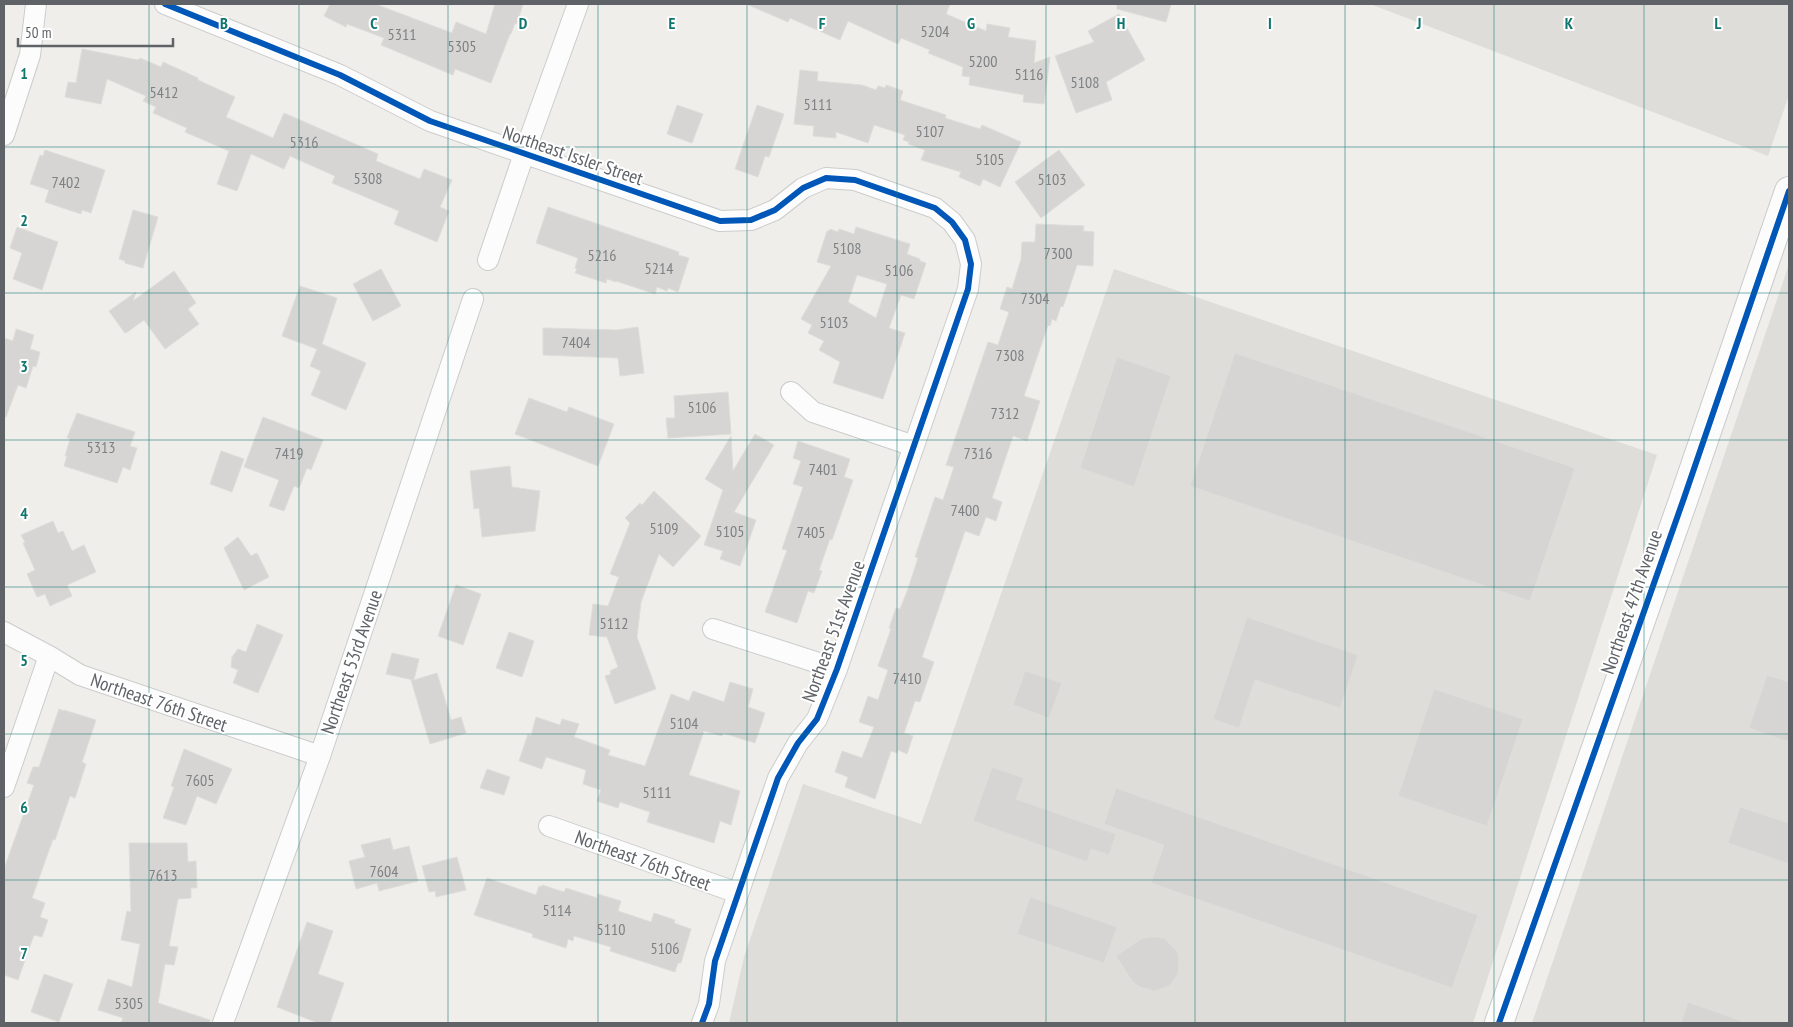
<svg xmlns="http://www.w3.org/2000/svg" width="1793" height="1027" font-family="'PT Sans Narrow',sans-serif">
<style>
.industrial{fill:#dfddda}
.building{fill:#d6d5d3;stroke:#deddd9;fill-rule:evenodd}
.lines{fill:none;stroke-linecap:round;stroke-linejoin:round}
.street-casing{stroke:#cbcccc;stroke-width:22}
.secondary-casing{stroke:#cacacb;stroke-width:30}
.street{stroke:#fdfcfc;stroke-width:20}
.secondary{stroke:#fdfcfc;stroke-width:28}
.cycleway-casing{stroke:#fff;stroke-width:9}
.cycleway{stroke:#0057b8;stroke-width:6}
.grid{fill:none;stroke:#0f766e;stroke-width:1;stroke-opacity:0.55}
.labels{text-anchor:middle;stroke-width:4;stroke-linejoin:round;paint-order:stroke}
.number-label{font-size:16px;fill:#7e8184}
.street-label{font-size:19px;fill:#5f6368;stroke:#fff}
.grid-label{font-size:16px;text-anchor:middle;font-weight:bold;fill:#0f766e;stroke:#fff;stroke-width:4;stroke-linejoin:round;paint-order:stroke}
</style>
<rect width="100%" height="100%" fill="#efeeea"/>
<path class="industrial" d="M 1370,4 L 1789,4 L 1789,95 L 1768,156 Z
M 1789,264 L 1789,1023 L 1532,1023 Z
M 1114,269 L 1657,455 L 1473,1023 L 729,1023 L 744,957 L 803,784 L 921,824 Z"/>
<path class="building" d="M 330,4 L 375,4 L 452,33 L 456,22 L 486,34 L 495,4 L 523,4 L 517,24 L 515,23 L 511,34 L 510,34 L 491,83 L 455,69 L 453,75 L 381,45 L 384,38 L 347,24 L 346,27 L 324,16 Z
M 746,4 L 950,4 L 946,14 L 986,31 L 987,24 L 1010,28 L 1008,37 L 1036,41 L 1034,63 L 1050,57 L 1044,104 L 1023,102 L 1024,95 L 969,85 L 970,77 L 962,76 L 963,67 L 928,53 L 930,50 L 901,38 L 898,44 L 848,21 L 840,40 L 790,18 L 788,22 Z
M 1117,4 L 1171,4 L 1166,22 L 1117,9 Z
M 1119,14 L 1145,60 L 1106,82 L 1112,100 L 1076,113 L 1055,56 L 1094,42 L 1088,31 Z
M 82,49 L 138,60 L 140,58 L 161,67 L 163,62 L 198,78 L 198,80 L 235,97 L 226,117 L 273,138 L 284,113 L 378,154 L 376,161 L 420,179 L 424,169 L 452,180 L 440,207 L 449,211 L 437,242 L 394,224 L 399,211 L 332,183 L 335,176 L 290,156 L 284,169 L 251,154 L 237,191 L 217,184 L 229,151 L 185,132 L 187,128 L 153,113 L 156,107 L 143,101 L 146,96 L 107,79 L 101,104 L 65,97 L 68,82 L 76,83 Z
M 800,70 L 818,72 L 817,81 L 862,85 L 876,90 L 878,86 L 885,88 L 886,85 L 903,91 L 900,100 L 946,115 L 945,118 L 980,129 L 982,125 L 1021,142 L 1000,187 L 983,179 L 980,186 L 959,177 L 961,172 L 921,160 L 925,150 L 908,144 L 909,142 L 903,140 L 905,135 L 874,125 L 868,143 L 836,132 L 836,138 L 813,136 L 814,126 L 794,124 Z
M 677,105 L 703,114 L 692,143 L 667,134 Z
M 757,105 L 784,114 L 769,157 L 765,156 L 758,177 L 735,169 Z
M 45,150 L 105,170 L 91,213 L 82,210 L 81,214 L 45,202 L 49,190 L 30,184 L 40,155 L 43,156 Z
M 1059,150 L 1085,185 L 1041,218 L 1015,182 Z
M 548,207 L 656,244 L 679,252 L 678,255 L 689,258 L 678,292 L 668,288 L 667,291 L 657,287 L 655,294 L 616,281 L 616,282 L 607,279 L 606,283 L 575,273 L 577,269 L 575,268 L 578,258 L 536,243 Z
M 133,210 L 158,217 L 143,268 L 125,263 L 125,261 L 119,259 Z
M 1036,224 L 1084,226 L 1083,231 L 1094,232 L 1093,266 L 1077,265 L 1063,307 L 1061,306 L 1056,321 L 1052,319 L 1050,326 L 1048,325 L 1024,396 L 1040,401 L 1027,441 L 1013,436 L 992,498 L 1002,502 L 996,521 L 986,517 L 979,536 L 965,531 L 922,657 L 934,662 L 920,702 L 915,701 L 904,733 L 913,736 L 907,754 L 898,750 L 897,753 L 891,751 L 875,799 L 845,787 L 848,777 L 835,772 L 842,751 L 862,758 L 874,727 L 859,722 L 868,696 L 878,700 L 888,670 L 878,666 L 891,629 L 889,628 L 896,608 L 900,609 L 908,589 L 918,558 L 915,557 L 935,497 L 943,500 L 954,467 L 946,465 L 988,342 L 998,345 L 1009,312 L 1000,309 L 1007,287 L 1012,289 L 1021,259 L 1022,242 L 1035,242 Z
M 17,227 L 58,242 L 42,290 L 13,279 L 22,253 L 10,248 Z
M 856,227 L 910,244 L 907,254 L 920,259 L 920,261 L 926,263 L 914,299 L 901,295 L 889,328 L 905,333 L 883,399 L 833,383 L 840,362 L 819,350 L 824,341 L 808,333 L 812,325 L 801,319 L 831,266 L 817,262 L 827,231 L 829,231 L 830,229 L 838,232 L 839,229 L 854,234 ZM 857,275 L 887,284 L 876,318 L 848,302 Z
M 381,269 L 401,306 L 373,321 L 353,284 Z
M 174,271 L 196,303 L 188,309 L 199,324 L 165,349 L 144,320 L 126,333 L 124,332 L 109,311 L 136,292 L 133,301 Z
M 300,286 L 337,298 L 322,344 L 366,363 L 346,410 L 311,395 L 321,371 L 310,366 L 317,349 L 282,336 Z
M 638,327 L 644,373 L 620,376 L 618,358 L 543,355 L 543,328 L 617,330 Z
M 16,329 L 34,335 L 30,349 L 40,352 L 36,367 L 33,366 L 26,388 L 18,385 L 6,417 L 4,417 L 4,338 L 13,341 Z
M 1235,353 L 1575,468 L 1530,601 L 1190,486 Z
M 1117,357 L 1171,376 L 1134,487 L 1080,468 Z
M 728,392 L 731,434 L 668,438 L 666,418 L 675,418 L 674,396 Z
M 529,398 L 567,412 L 569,407 L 614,424 L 598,466 L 515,434 Z
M 77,413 L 135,432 L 130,446 L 137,448 L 130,470 L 123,467 L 117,483 L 64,466 L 67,456 L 65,456 L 70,439 L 67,438 Z
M 263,417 L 323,440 L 311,470 L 307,468 L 299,488 L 294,486 L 284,511 L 269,506 L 279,480 L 244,467 Z
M 755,434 L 774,445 L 734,512 L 756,520 L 740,566 L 720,559 L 723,551 L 704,545 L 723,490 L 705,479 L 731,436 L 733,471 Z
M 798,441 L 850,459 L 844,477 L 853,480 L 832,540 L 830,539 L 819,570 L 822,571 L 814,593 L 808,591 L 797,623 L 765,612 L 787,550 L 782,549 L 803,487 L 793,484 L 801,461 L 793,458 Z
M 221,451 L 244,459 L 232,492 L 210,484 Z
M 510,466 L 512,487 L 540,491 L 535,531 L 482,537 L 479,508 L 474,509 L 470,471 Z
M 654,491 L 701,536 L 673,567 L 659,554 L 641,602 L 637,637 L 656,689 L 615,704 L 605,676 L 611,674 L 610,671 L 618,667 L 607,637 L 589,635 L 593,604 L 608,606 L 619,577 L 610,574 L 630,523 L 625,518 L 640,503 L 642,505 Z
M 53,521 L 58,533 L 63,531 L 72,551 L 84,545 L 96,572 L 67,585 L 72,596 L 50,606 L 45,594 L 37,597 L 27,574 L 35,570 L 23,543 L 25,542 L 21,535 Z
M 238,537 L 251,556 L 257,553 L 269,577 L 244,590 L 224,548 Z
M 456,585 L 481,594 L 463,645 L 438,636 Z
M 1247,617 L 1358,655 L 1340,708 L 1255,680 L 1239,728 L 1213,719 Z
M 257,624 L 283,635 L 258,693 L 233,683 L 238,670 L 231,667 L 232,657 L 238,649 L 246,652 Z
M 509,632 L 534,641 L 522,677 L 496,668 Z
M 392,653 L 419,659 L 414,680 L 437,673 L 451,720 L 461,717 L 466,733 L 430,744 L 411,680 L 413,680 L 386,674 Z
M 1025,671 L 1062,683 L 1049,718 L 1013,705 Z
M 1767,675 L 1789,682 L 1789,742 L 1749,728 Z
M 730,682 L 753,689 L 748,707 L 765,713 L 755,743 L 723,733 L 722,736 L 704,731 L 689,775 L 740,791 L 731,825 L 720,821 L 714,843 L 647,822 L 650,812 L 620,802 L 618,808 L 597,801 L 601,790 L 583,784 L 586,770 L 546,757 L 542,769 L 519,761 L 528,734 L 531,736 L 536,717 L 560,725 L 562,719 L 579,724 L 574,737 L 610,750 L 608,755 L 645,766 L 671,694 L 689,701 L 693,691 L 724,702 Z
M 1434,689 L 1523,719 L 1487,826 L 1398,796 Z
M 59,709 L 64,711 L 64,710 L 96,720 L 82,762 L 86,764 L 75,798 L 70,796 L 55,840 L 53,839 L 32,898 L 45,903 L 40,917 L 48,920 L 42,937 L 34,935 L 18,980 L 4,975 L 4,869 L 34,785 L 27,783 L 33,767 L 39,767 Z
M 184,749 L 232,769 L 216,804 L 197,796 L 186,825 L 163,818 L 174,787 L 171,786 Z
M 992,767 L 1024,778 L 1016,799 L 1116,834 L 1109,855 L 1091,849 L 1087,862 L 973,821 Z
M 487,769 L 510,777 L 504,795 L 480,788 Z
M 1116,788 L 1478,915 L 1452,988 L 1151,883 L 1164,845 L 1104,824 Z
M 1740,807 L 1789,823 L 1789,864 L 1728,843 Z
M 390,838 L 393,850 L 409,846 L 418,881 L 379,891 L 377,883 L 356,889 L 349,861 L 365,857 L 361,845 Z
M 129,843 L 187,843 L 188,862 L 196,861 L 197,888 L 191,888 L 191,898 L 178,899 L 169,946 L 178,947 L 174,965 L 165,964 L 158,1003 L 210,1020 L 209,1023 L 121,1023 L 123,1018 L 98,1010 L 108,979 L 132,987 L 140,944 L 121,940 L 127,911 L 131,912 Z
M 457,857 L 466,890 L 436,897 L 435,891 L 429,892 L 422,866 Z
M 487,878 L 536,895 L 539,886 L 541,887 L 542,885 L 564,892 L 566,888 L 597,898 L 598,894 L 621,901 L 618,911 L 651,922 L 654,913 L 675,920 L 674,923 L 691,929 L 681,963 L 678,963 L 675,972 L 610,951 L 611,947 L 574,936 L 573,941 L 568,939 L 566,948 L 532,937 L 533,934 L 474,915 Z
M 1030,897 L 1117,927 L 1104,963 L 1017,934 Z
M 307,922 L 333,931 L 318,974 L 344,983 L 330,1023 L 318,1023 L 277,1007 Z
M 1149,937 L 1157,937 L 1165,939 L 1176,950 L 1179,957 L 1178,973 L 1174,980 L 1169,986 L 1154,991 L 1138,986 L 1132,981 L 1116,956 L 1141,939 Z
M 44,974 L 73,984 L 59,1022 L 31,1012 Z
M 1688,1002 L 1742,1021 L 1741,1023 L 1681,1023 Z"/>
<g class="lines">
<g class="street-casing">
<path id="street" d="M 165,4 L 340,75 L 430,121 L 720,221 L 751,220 L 775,210 L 803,188 L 826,178 L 855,180 L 935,208 L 952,222 L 965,240 L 971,264 L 968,289 L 837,669 L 817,719 L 798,743 L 778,778 L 715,961 L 709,1004 L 702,1023
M 4,135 L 30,55 L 36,4
M 488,260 L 524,154 L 578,4
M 791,392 L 813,412 L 914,446
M 713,629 L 837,669
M 4,632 L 49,656 L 80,675 L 320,756
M 4,787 L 49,656
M 549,826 L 738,893
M 223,1023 L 320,756 L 473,299"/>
</g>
<g class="secondary-casing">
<path id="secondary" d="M 1499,1023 L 1684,498 L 1789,191"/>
</g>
<use href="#street" class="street"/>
<use href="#secondary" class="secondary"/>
<g class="cycleway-casing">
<path id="cycleway" d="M 165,4 L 340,75 L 430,121 L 720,221 L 751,220 L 775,210 L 803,188 L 826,178 L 855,180 L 935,208 L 952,222 L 965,240 L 971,264 L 968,289 L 837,669 L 817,719 L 798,743 L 778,778 L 715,961 L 709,1004 L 702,1023
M 1499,1023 L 1684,498 L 1789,191"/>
</g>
<use href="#cycleway" class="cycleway"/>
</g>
<path class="grid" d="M 149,4 L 149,1023M 299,4 L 299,1023M 448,4 L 448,1023M 598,4 L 598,1023M 747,4 L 747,1023M 897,4 L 897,1023M 1046,4 L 1046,1023M 1195,4 L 1195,1023M 1345,4 L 1345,1023M 1494,4 L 1494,1023M 1644,4 L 1644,1023M 4,147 L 1789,147M 4,293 L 1789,293M 4,440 L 1789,440M 4,587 L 1789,587M 4,734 L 1789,734M 4,880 L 1789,880"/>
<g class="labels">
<g class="number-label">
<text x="935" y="37">5204</text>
<text x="402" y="40">5311</text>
<text x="462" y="52">5305</text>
<text x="983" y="67">5200</text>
<text x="1029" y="80">5116</text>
<text x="1085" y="88">5108</text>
<text x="164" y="98">5412</text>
<text x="818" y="110">5111</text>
<text x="930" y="137">5107</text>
<text x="304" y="148">5316</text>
<text x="990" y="165">5105</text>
<text x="368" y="184">5308</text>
<text x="1052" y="185">5103</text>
<text x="66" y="188">7402</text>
<text x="847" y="254">5108</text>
<text x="1058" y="259">7300</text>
<text x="602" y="261">5216</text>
<text x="659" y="274">5214</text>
<text x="899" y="276">5106</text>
<text x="1035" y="304">7304</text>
<text x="834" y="328">5103</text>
<text x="576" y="348">7404</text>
<text x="1010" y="361">7308</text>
<text x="702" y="413">5106</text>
<text x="1005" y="419">7312</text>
<text x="101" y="453">5313</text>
<text x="289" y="459">7419</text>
<text x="978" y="459">7316</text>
<text x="823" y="475">7401</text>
<text x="965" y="516">7400</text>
<text x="664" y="534">5109</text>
<text x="730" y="537">5105</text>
<text x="811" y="538">7405</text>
<text x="614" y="629">5112</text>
<text x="907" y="684">7410</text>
<text x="684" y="729">5104</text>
<text x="200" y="786">7605</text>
<text x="657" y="798">5111</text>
<text x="384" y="877">7604</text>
<text x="163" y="881">7613</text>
<text x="557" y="916">5114</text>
<text x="611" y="935">5110</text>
<text x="665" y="954">5106</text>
<text x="129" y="1009">5305</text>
</g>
<g class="street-label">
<text transform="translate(573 155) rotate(19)" y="7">Northeast Issler Street</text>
<text transform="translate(1631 602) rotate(-71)" y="7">Northeast 47th Avenue</text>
<text transform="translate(833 631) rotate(-70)" y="7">Northeast 51st Avenue</text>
<text transform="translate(351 662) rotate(-71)" y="7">Northeast 53rd Avenue</text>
<text transform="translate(159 702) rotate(19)" y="7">Northeast 76th Street</text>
<text transform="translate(643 860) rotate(20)" y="7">Northeast 76th Street</text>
</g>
</g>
<g class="grid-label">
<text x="224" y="29">B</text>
<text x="374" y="29">C</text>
<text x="523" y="29">D</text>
<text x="672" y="29">E</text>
<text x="822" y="29">F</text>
<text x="971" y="29">G</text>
<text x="1121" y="29">H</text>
<text x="1270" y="29">I</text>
<text x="1419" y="29">J</text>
<text x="1569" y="29">K</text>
<text x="1718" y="29">L</text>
<text x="24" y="79">1</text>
<text x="24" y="226">2</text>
<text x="24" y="372">3</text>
<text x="24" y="519">4</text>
<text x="24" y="666">5</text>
<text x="24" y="813">6</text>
<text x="24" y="959">7</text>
</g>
<rect width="1793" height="1027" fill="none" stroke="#5f6368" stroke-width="10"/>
<path d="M18 38v8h155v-8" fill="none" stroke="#5f6368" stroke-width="2.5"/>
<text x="25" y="38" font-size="15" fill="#5f6368" stroke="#ffffff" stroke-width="4" paint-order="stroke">50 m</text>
</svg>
